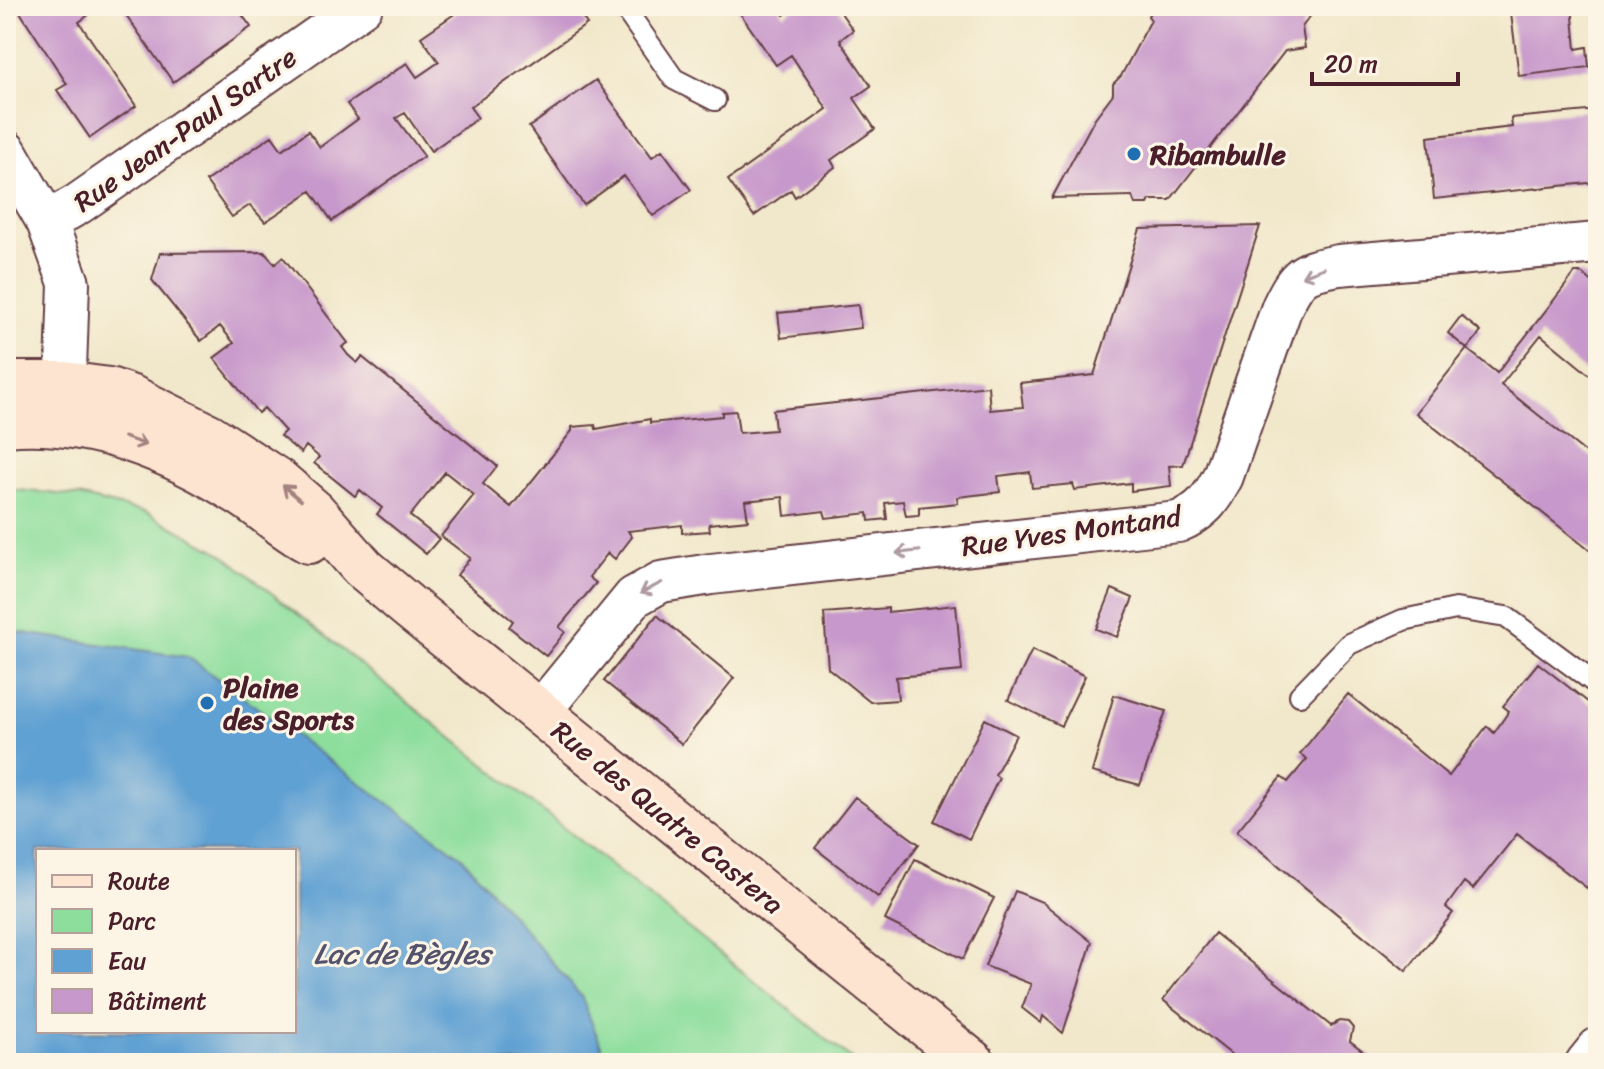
<svg xmlns="http://www.w3.org/2000/svg" width="1604" height="1069" font-family="Sriracha,sans-serif">
<style>
.green{fill:#8dde9d;stroke:#6c7e64;stroke-width:2;fill-rule:evenodd}
.water{fill:#60a1d3;stroke:#55607f;stroke-width:2;fill-rule:evenodd}
.building{fill:#c798cb}
.lines{fill:none;stroke-linecap:round;stroke-linejoin:round}
.lane-casing{stroke:#633d43;stroke-width:24}
.street-casing{stroke:#633d43;stroke-width:44}
.secondary-casing{stroke:#633d43;stroke-width:48}
.lane{stroke:#fff;stroke-width:20}
.street{stroke:#fff;stroke-width:40}
.secondary{stroke:#fde4d1;stroke-width:44}
.oneway{stroke:#ae9aa0}
.oneway2{stroke:#a4827e}
.poi-dot{fill:#1f6fb2;stroke:#fcf5e5;stroke-width:3}
.labels{text-anchor:middle;stroke-width:6;stroke-linejoin:round;paint-order:stroke}
.street-label{font-size:28px;fill:#4a1f2b;stroke:#fcf5e5}
.poi-label{font-size:28px;font-weight:bold;fill:#4a1f2b;stroke:#fcf5e5;text-anchor:start}
.water-label{font-size:30px;font-style:italic;fill:#53536e;stroke:#fcf5e5}
</style>
<rect width="100%" height="100%" fill="#fcf5e5"/>
<filter id="ink" filterUnits="userSpaceOnUse"><feTurbulence type="fractalNoise" baseFrequency=".0125" numOctaves="2"/><feDisplacementMap in="SourceGraphic" scale="16" xChannelSelector="R" yChannelSelector="G"/><feConvolveMatrix kernelMatrix="1 2 1 2 8 2 1 2 1" color-interpolation-filters="sRGB"/></filter>
<filter id="wash" filterUnits="userSpaceOnUse"><feTurbulence type="fractalNoise" baseFrequency=".006" numOctaves="4" result="noise"/><feDisplacementMap in="SourceGraphic" scale="32" xChannelSelector="R" yChannelSelector="G"/><feGaussianBlur stdDeviation="1.8" result="paint"/><feColorMatrix in="noise" values="0 0 0 0 0 0 0 0 0 0 0 0 0 0 0 0 0 1.4 0 .05"/><feComposite in="paint" operator="in"/></filter>
<g filter="url(#wash)">
<rect width="100%" height="100%" fill="#f1e7ca"/>
<path class="green" d="M 6,489 L 79,496 L 147,513 L 223,554 L 856,1063 L 6,1063 ZM 38,851 L 294,851 L 294,1031 L 38,1031 Z"/>
<path class="water" d="M 17,632 L 188,657 L 304,742 L 462,857 L 581,996 L 608,1063 L 6,1063 L 6,634 ZM 38,851 L 294,851 L 294,1031 L 38,1031 Z"/>
<g id="blocks">
<path class="building" d="M 16,6 L 85,6 L 90,14 L 79,22 L 136,106 L 90,138 L 57,90 L 67,84 Z
M 132,6 L 248,6 L 240,12 L 251,27 L 173,82 L 124,12 Z
M 466,6 L 574,6 L 587,24 L 470,107 L 478,118 L 431,151 L 405,113 L 396,118 L 424,156 L 332,221 L 311,191 L 265,222 L 250,205 L 232,217 L 206,181 L 272,136 L 282,150 L 308,131 L 320,147 L 358,119 L 347,104 L 407,63 L 417,77 L 439,62 L 421,37 Z
M 735,6 L 778,6 L 784,15 L 797,6 L 836,6 L 853,30 L 840,40 L 871,86 L 854,98 L 875,129 L 831,160 L 835,167 L 795,197 L 791,190 L 754,216 L 728,180 L 827,109 L 791,55 L 776,65 Z
M 1153,6 L 1315,6 L 1315,10 L 1302,27 L 1305,48 L 1285,51 L 1170,200 L 1150,200 L 1148,204 L 1135,204 L 1132,196 L 1052,198 L 1095,118 L 1113,94 L 1113,84 L 1121,76 L 1151,20 L 1148,16 Z
M 1510,6 L 1572,6 L 1576,49 L 1587,47 L 1589,67 L 1519,76 Z
M 596,80 L 652,157 L 662,150 L 691,190 L 653,216 L 624,176 L 584,205 L 529,127 Z
M 1598,110 L 1598,182 L 1434,199 L 1428,137 L 1512,127 L 1511,118 Z
M 1260,226 L 1183,465 L 1169,466 L 1171,486 L 1131,491 L 1131,483 L 1075,490 L 1073,484 L 1032,488 L 1030,472 L 998,476 L 1000,492 L 957,497 L 958,503 L 919,507 L 919,515 L 906,516 L 903,501 L 885,503 L 887,519 L 869,521 L 868,513 L 826,518 L 824,511 L 785,516 L 783,497 L 745,501 L 748,520 L 709,524 L 710,531 L 682,533 L 682,525 L 628,531 L 632,537 L 615,559 L 608,553 L 589,577 L 596,583 L 559,627 L 565,632 L 546,656 L 509,627 L 513,621 L 457,575 L 470,558 L 441,536 L 474,495 L 445,472 L 410,516 L 439,539 L 426,554 L 377,514 L 382,508 L 360,490 L 355,496 L 314,463 L 319,457 L 306,446 L 301,453 L 280,436 L 285,431 L 264,408 L 258,413 L 214,358 L 234,343 L 220,326 L 201,341 L 152,280 L 160,253 L 264,252 L 275,264 L 283,257 L 348,343 L 342,347 L 348,355 L 357,363 L 362,357 L 497,466 L 483,484 L 511,507 L 572,431 L 572,427 L 595,425 L 596,429 L 650,419 L 650,423 L 722,416 L 722,412 L 736,411 L 739,433 L 775,430 L 773,410 L 988,386 L 990,410 L 1023,407 L 1020,383 L 1094,375 L 1140,229 Z
M 1575,273 L 1581,273 L 1598,286 L 1598,382 L 1541,335 L 1501,385 L 1595,460 L 1598,456 L 1598,557 L 1416,413 L 1467,349 L 1497,373 Z
M 858,305 L 861,328 L 781,338 L 778,313 Z
M 1461,316 L 1481,332 L 1467,349 L 1448,333 Z
M 1112,589 L 1133,598 L 1117,637 L 1096,629 Z
M 956,605 L 962,671 L 896,677 L 898,700 L 870,702 L 828,668 L 824,613 L 888,608 L 888,612 Z
M 657,615 L 734,678 L 682,744 L 604,681 Z
M 1032,650 L 1085,676 L 1061,726 L 1008,700 Z
M 1538,663 L 1598,710 L 1598,874 L 1587,888 L 1517,834 L 1473,889 L 1464,882 L 1446,907 L 1453,913 L 1406,971 L 1237,831 L 1281,777 L 1288,782 L 1307,759 L 1300,754 L 1348,694 L 1449,776 L 1487,726 L 1494,733 L 1509,711 L 1503,706 Z
M 1114,695 L 1166,711 L 1140,785 L 1092,772 Z
M 985,719 L 1016,735 L 995,775 L 999,778 L 969,839 L 934,821 Z
M 855,797 L 919,844 L 878,897 L 815,848 Z
M 915,859 L 994,898 L 963,959 L 885,920 Z
M 1015,891 L 1042,902 L 1092,942 L 1063,1033 L 1043,1016 L 1041,1023 L 1022,1008 L 1031,984 L 985,966 Z
M 1215,933 L 1331,1026 L 1339,1021 L 1348,1022 L 1353,1028 L 1350,1041 L 1379,1063 L 1242,1063 L 1163,1000 Z"/>
</g>
</g>
<g filter="url(#ink)">
<use href="#blocks" fill-opacity="0" stroke="#633d43" stroke-width="2"/>
<g class="lines">
<g class="lane-casing">
<path id="lane" d="M 623,6 L 674,79 L 715,100
M 1300,695 L 1349,644 L 1403,620 L 1456,609 L 1506,617 L 1598,685"/>
</g>
<g class="street-casing">
<path id="street" d="M 6,151 L 47,222 L 69,283 L 66,369 L 60,416
M 47,222 L 78,204 L 362,6
M 539,713 L 634,597 L 661,582 L 711,574 L 1178,522 C 1202,512 1212,499 1223,476 L 1282,307 C 1299,272 1303,272 1339,265 L 1598,243
M 1586,1063 L 1598,1048"/>
</g>
<g class="secondary-casing">
<path id="secondary" d="M 6,384 L 64,384 L 109,390 L 132,398 L 209,436 L 278,481 L 314,512 L 364,569 L 409,607 L 973,1063
M 6,424 C 92,416 172,450 243,495 C 266,510 285,529 309,541"/>
</g>
<use href="#lane" class="lane"/>
<use href="#street" class="street"/>
<use href="#secondary" class="secondary"/>
</g>
<defs><path id="oneway-shaft" d="M-6 0H5M1.5-3L5.5 0L1.5 3" fill="none" stroke-width="1.6" stroke-linecap="round" stroke-linejoin="round" transform="scale(2)"/></defs>
<g class="oneway">
<use href="#oneway-shaft" transform="translate(1313 272) rotate(159)"/>
<use href="#oneway-shaft" transform="translate(908 552) rotate(174)"/>
<use href="#oneway-shaft" transform="translate(651 588) rotate(153)"/>
</g>
<g class="oneway2">
<use href="#oneway-shaft" transform="translate(135 441) rotate(19)"/>
<use href="#oneway-shaft" transform="translate(292 493) rotate(-140)"/>
</g>
</g>
<g class="poi-dot">
<circle cx="1134" cy="154" r="8"/>
<circle cx="207" cy="703" r="8"/>
</g>
<g class="labels">
<g class="street-label">
<text transform="translate(185 129) rotate(-35)" y="10">Rue Jean-Paul Sartre</text>
<text transform="translate(1071 531) rotate(-8)" y="10">Rue Yves Montand</text>
<text transform="translate(668 817) rotate(39)" y="10">Rue des Quatre Castera</text>
</g>
<g class="poi-label">
<text x="1150" y="164">Ribambulle</text>
<text x="223" y="697">Plaine<tspan x="223" dy="32">des Sports</tspan></text>
</g>
<g class="water-label">
<text x="402" y="964">Lac de Bègles</text>
</g>
</g>
<rect width="1604" height="1069" fill="none" stroke="#fcf5e5" stroke-width="32"/>
<rect x="36" y="849" width="260" height="184" fill="#fcf5e5" stroke="#b59f9b" stroke-width="2"/>
<rect x="52" y="875" width="40" height="12" fill="#fde4d1" stroke="#b59f9b" stroke-width="2"/>
<text x="108" y="889" font-size="24" fill="#4a1f2b">Route</text>
<rect x="52" y="909" width="40" height="24" fill="#8dde9d" stroke="#b59f9b" stroke-width="2"/>
<text x="108" y="929" font-size="24" fill="#4a1f2b">Parc</text>
<rect x="52" y="949" width="40" height="24" fill="#60a1d3" stroke="#b59f9b" stroke-width="2"/>
<text x="108" y="969" font-size="24" fill="#4a1f2b">Eau</text>
<rect x="52" y="989" width="40" height="24" fill="#c798cb" stroke="#b59f9b" stroke-width="2"/>
<text x="108" y="1009" font-size="24" fill="#4a1f2b">Bâtiment</text>
<path d="M1312 72v12h146v-12" fill="none" stroke="#4a1f2b" stroke-width="4"/>
<text x="1324" y="72" font-size="24" fill="#4a1f2b" stroke="#fcf5e5" stroke-width="6" paint-order="stroke">20 m</text>
</svg>
